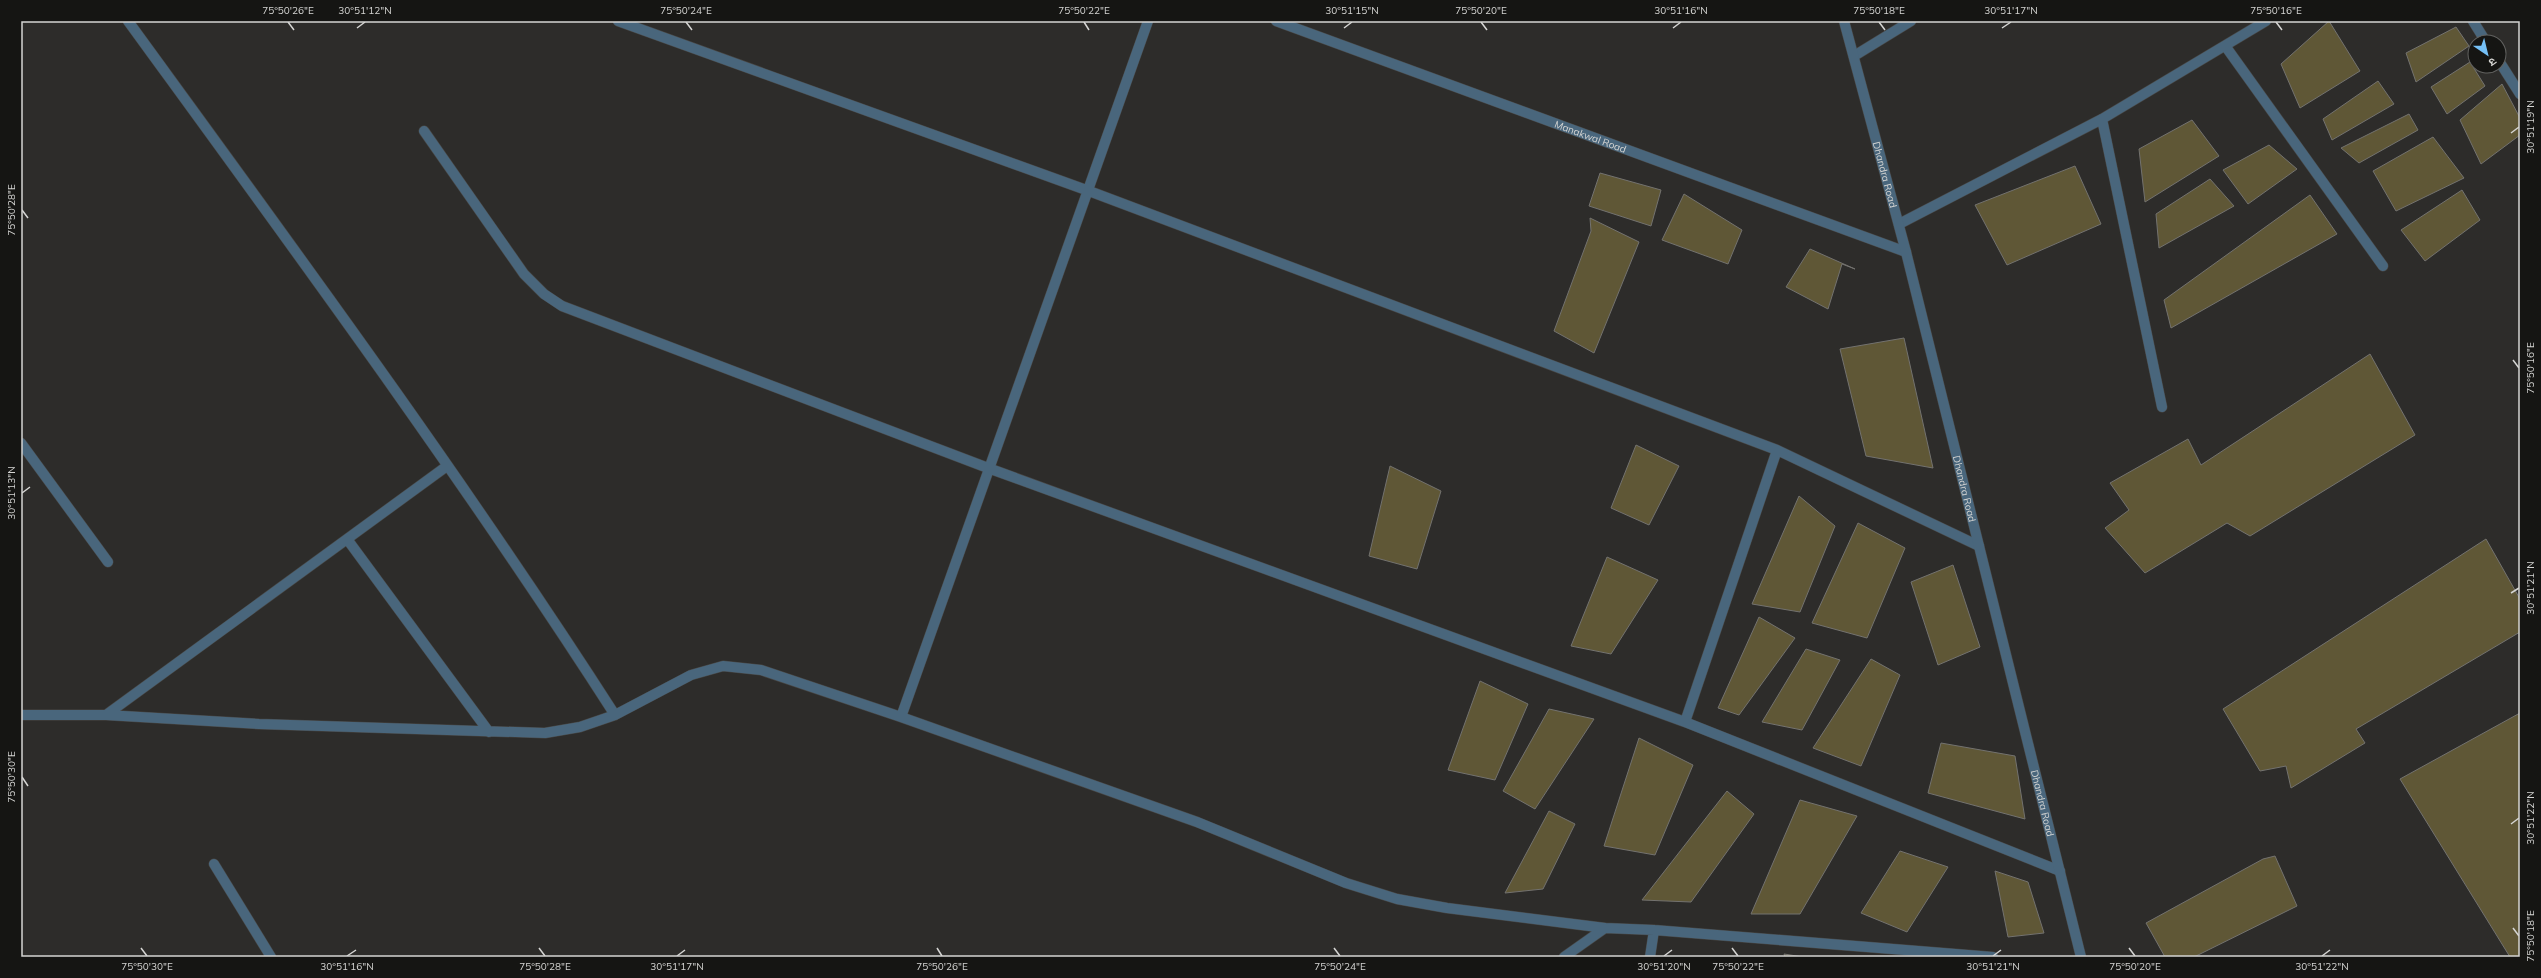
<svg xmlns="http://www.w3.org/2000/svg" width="2541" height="978" font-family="Mulish,'Noto Sans Devanagari',sans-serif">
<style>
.building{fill:#5f5736;stroke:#73726f}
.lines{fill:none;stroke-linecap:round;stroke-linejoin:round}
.minor-casing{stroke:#484745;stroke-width:11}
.tertiary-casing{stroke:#484745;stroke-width:11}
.minor{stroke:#49667c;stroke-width:10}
.tertiary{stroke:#49667c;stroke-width:10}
.ticks{fill:none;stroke:#d5d5d3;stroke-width:1.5}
.labels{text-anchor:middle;stroke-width:3;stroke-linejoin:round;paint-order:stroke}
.street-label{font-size:10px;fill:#d5d5d3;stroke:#151513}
.neatline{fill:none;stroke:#d5d5d3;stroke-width:1.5}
.ticks-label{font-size:10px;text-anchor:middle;fill:#d5d5d3}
</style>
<rect width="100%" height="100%" fill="#2d2c2a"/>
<path class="building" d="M 2329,21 L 2360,71 L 2300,108 L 2281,64 Z
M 2456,27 L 2469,46 L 2416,82 L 2406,53 Z
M 2470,62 L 2485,86 L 2447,114 L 2431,87 Z
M 2378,81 L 2394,104 L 2332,140 L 2323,119 Z
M 2502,84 L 2520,118 L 2520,135 L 2481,164 L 2460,120 Z
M 2409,114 L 2418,130 L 2359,163 L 2341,148 Z
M 2192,120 L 2219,156 L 2145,202 L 2139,149 Z
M 2433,137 L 2464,178 L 2396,211 L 2373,171 Z
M 2269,145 L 2297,169 L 2248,204 L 2223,170 Z
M 2075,166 L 2101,224 L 2007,265 L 1975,205 Z
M 1600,173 L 1661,190 L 1651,226 L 1589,206 Z
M 2210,179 L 2234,206 L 2159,248 L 2156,214 Z
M 2462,190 L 2480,220 L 2425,261 L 2401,230 Z
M 1684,194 L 1742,230 L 1728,264 L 1662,240 Z
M 2310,195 L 2337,234 L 2171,328 L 2164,300 Z
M 1590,218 L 1639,242 L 1594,353 L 1554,331 L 1591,231 Z
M 1810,249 L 1855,269 L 1842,264 L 1828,309 L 1786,287 Z
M 1904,338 L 1933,468 L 1866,456 L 1840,349 Z
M 2370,354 L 2415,435 L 2250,536 L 2227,523 L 2145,573 L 2105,528 L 2129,510 L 2110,483 L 2188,439 L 2201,465 Z
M 1636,445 L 1679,466 L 1649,525 L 1611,508 Z
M 1390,466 L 1441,491 L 1417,569 L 1369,556 Z
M 1799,496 L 1835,526 L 1800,612 L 1752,604 Z
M 1858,523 L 1905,548 L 1867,638 L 1812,623 Z
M 2486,539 L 2520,599 L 2520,632 L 2356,729 L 2365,743 L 2291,788 L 2286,766 L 2260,771 L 2223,709 Z
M 1607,557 L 1658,580 L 1611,654 L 1571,646 Z
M 1953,565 L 1980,647 L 1938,665 L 1911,582 Z
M 1759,617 L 1795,638 L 1739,715 L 1718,708 Z
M 1806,649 L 1840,660 L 1802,730 L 1762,722 Z
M 1871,659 L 1900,675 L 1861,766 L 1813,748 Z
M 1480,681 L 1528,704 L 1495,780 L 1448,770 Z
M 1549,709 L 1594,719 L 1535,809 L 1503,791 Z
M 2520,713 L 2520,957 L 2510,957 L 2400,779 Z
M 1639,738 L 1693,765 L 1655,855 L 1604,846 Z
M 1941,743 L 2015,756 L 2025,819 L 1928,793 Z
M 1727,791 L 1754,814 L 1691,902 L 1642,900 Z
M 1800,800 L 1857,816 L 1800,914 L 1751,914 Z
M 1549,811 L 1575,824 L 1543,889 L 1505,893 Z
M 1900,851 L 1948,867 L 1907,932 L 1861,913 Z
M 2275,856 L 2297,906 L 2194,957 L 2165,957 L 2146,923 L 2263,859 Z
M 1995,871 L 2028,882 L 2044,933 L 2008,937 Z
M 1784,954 L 1803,957 L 1785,957 Z"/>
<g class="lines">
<g class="minor-casing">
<path id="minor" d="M 128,21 C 294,249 462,477 615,715
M 618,21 L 1089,191 L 1777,450 L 1979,546
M 1148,21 L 901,717 L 1197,822 L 1346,883 L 1397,899 L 1447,908 L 1605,928 L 1654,930 L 1993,957
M 2473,21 L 2486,42
M 2226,47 L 2383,266
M 1854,56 L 1911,21
M 2499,61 L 2520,94
M 2102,119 L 2162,407
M 424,131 L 524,274 L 544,294 L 562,306 L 988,468 L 1685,722 L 1777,450
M 1899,224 L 2102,119 L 2266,21
M 21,443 L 108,562
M 347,539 L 489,732
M 21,715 L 106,715 L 259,724 L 545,733 L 580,727 L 615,715 L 691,675 L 723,666 L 761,670 L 901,717
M 106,715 L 447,466
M 1685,722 L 2060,871
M 214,864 L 271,957
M 1564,957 L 1605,928
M 1650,957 L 1654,930"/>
</g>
<g class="tertiary-casing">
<g id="tertiary">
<path id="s1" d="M 1276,21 L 1906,252"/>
<path id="s2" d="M 1844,21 L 1906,252 L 2081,957"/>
</g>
</g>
<use href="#minor" class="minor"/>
<use href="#tertiary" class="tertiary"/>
</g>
<path class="ticks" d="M 288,22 L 294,30M 686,22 L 692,30M 1084,22 L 1089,30M 1481,22 L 1487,30M 1879,22 L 1885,30M 2276,22 L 2282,30M 357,28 L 365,22M 1344,28 L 1352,22M 1673,28 L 1681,22M 2002,28 L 2011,22M 2511,133 L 2519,127M 22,210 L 28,218M 2513,360 L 2519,368M 22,493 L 30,487M 2511,593 L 2519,588M 22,777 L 28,786M 2511,824 L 2519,818M 2513,928 L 2519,936M 141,948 L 147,956M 539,948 L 545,956M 937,948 L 942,956M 1334,948 L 1340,956M 1732,948 L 1738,956M 2129,948 L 2135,956M 347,956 L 356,950M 677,956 L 685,950M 1664,956 L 1672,950M 1993,956 L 2001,950M 2322,956 L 2330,950"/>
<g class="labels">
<g class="street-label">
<text dy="4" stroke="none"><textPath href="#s1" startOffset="335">Manakwal Road</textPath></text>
<text dy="4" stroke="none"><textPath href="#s2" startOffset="159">Dhandra Road</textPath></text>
<text dy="4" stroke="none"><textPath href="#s2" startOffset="483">Dhandra Road</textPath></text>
<text dy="4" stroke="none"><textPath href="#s2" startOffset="807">Dhandra Road</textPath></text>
</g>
</g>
<rect width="2541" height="978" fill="none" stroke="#151513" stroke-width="44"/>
<g transform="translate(2487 54) rotate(145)"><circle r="19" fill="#151513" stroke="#626260"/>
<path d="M0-3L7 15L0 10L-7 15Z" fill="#75c0f6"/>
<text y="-6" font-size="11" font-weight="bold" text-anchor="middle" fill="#d5d5d3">उ</text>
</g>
<rect x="22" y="22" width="2497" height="934" class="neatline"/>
<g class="ticks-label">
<text x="288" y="14">75°50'26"E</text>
<text x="365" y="14">30°51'12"N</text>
<text x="686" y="14">75°50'24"E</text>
<text x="1084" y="14">75°50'22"E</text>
<text x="1352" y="14">30°51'15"N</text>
<text x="1481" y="14">75°50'20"E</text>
<text x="1681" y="14">30°51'16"N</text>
<text x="1879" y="14">75°50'18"E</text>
<text x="2011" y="14">30°51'17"N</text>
<text x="2276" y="14">75°50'16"E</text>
<text transform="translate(2530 127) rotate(-90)" y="4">30°51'19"N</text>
<text transform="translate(11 210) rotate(-90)" y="4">75°50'28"E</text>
<text transform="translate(2530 368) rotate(-90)" y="4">75°50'16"E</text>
<text transform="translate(11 493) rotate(-90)" y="4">30°51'13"N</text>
<text transform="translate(2530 588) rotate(-90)" y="4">30°51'21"N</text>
<text transform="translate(11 777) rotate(-90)" y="4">75°50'30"E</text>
<text transform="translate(2530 818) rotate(-90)" y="4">30°51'22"N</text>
<text transform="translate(2530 936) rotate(-90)" y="4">75°50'18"E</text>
<text x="147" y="970">75°50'30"E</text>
<text x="347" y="970">30°51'16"N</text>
<text x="545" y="970">75°50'28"E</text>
<text x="677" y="970">30°51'17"N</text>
<text x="942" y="970">75°50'26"E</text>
<text x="1340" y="970">75°50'24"E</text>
<text x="1664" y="970">30°51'20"N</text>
<text x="1738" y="970">75°50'22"E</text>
<text x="1993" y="970">30°51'21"N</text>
<text x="2135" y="970">75°50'20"E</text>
<text x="2322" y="970">30°51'22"N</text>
</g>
</svg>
